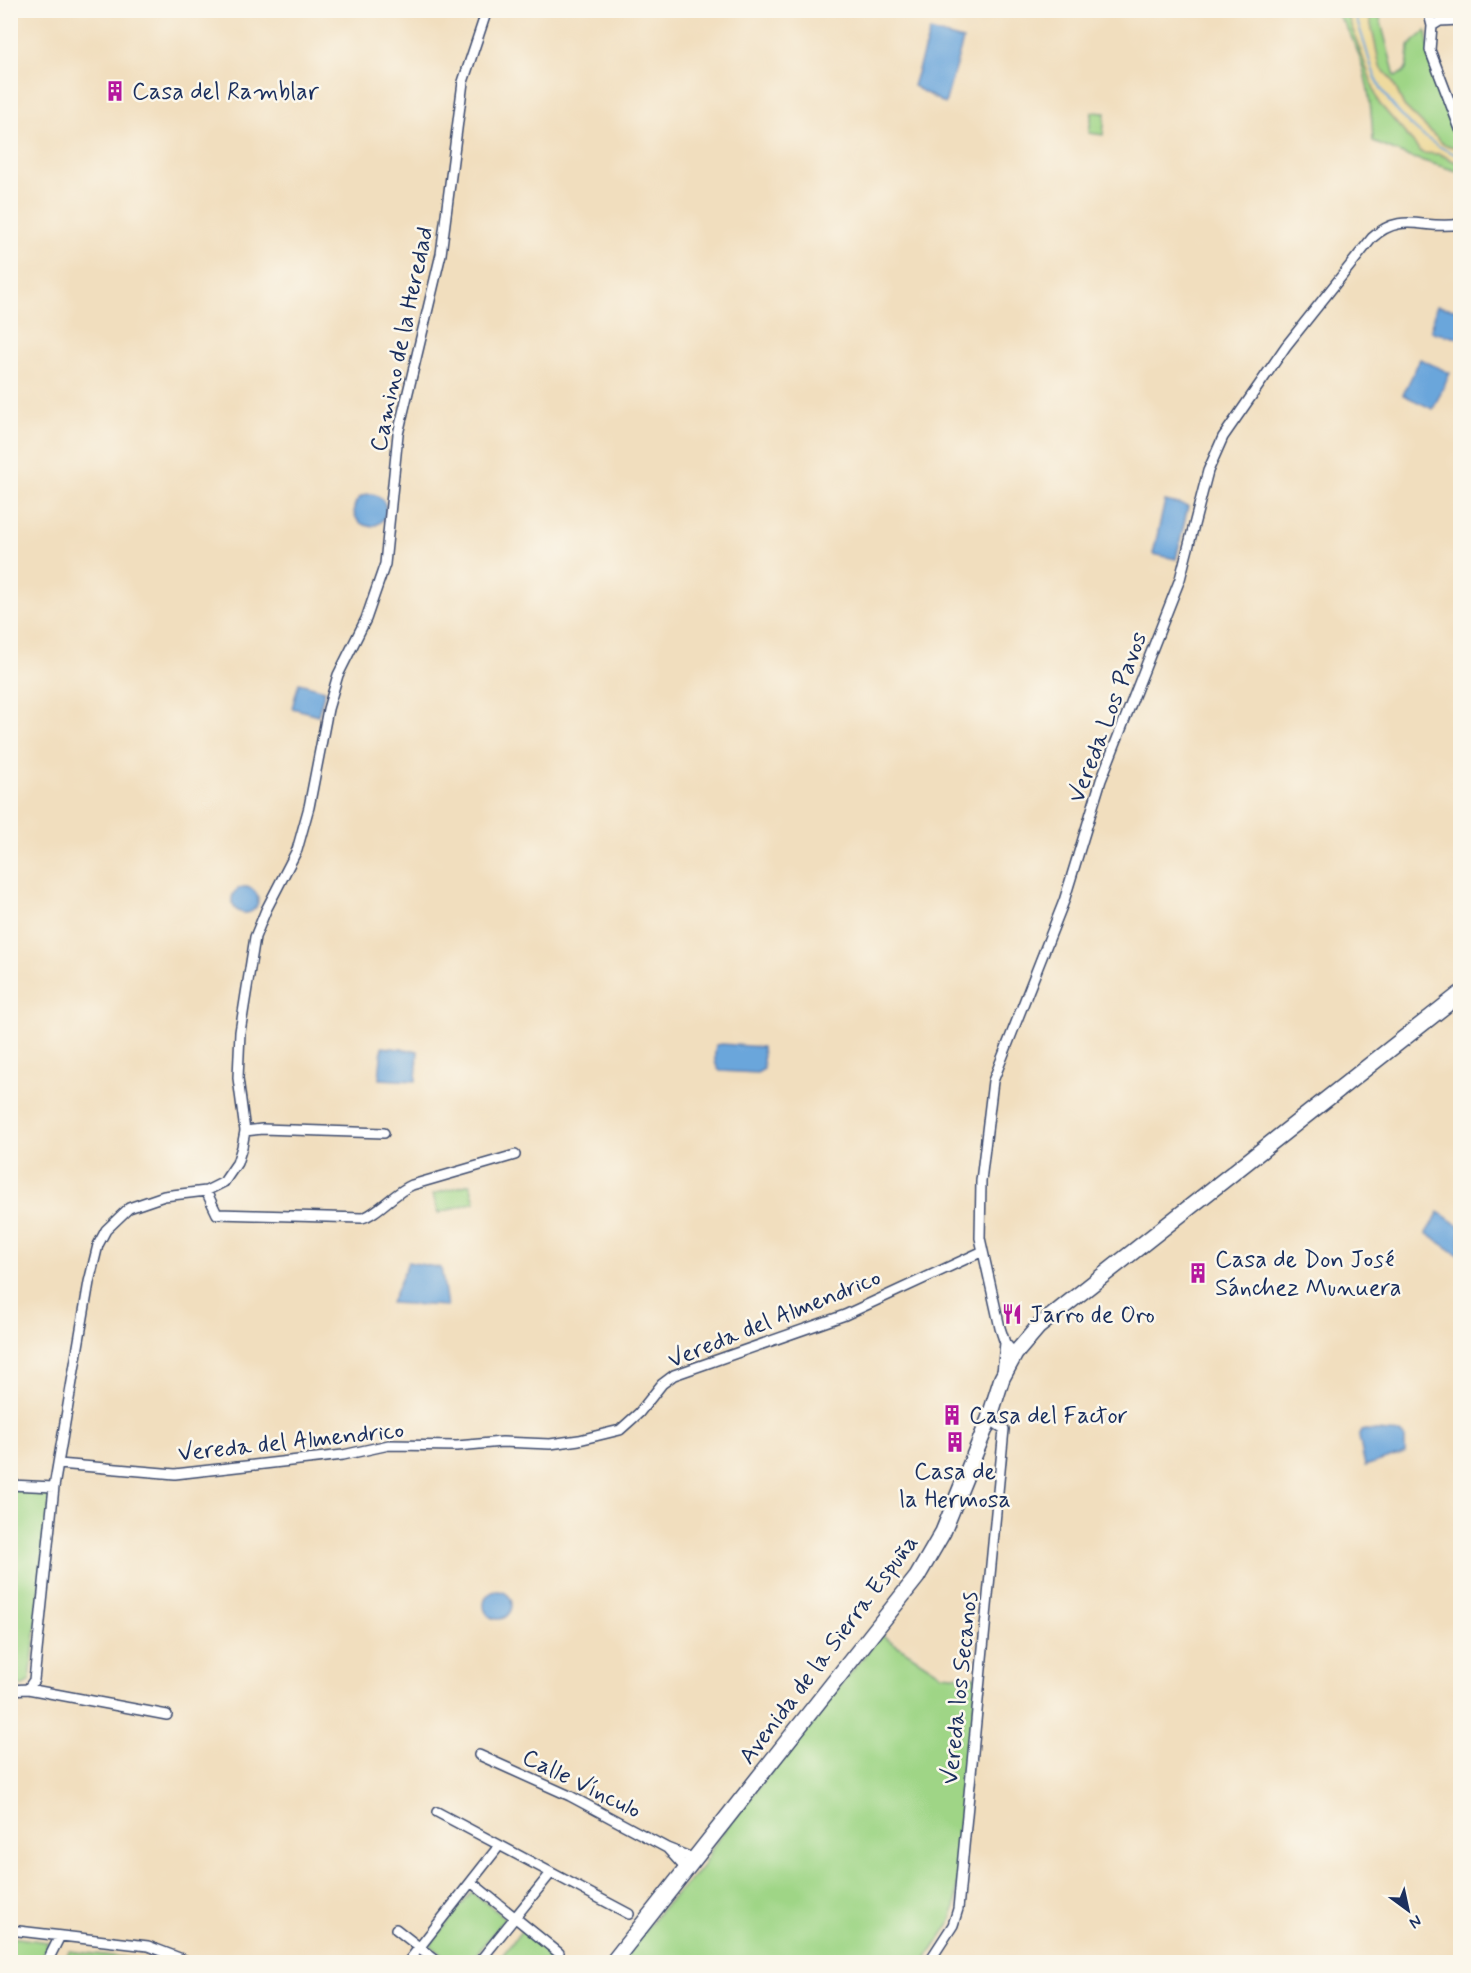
<svg xmlns="http://www.w3.org/2000/svg" width="1471" height="1973" font-family="Mynerve,sans-serif">
<style>
.green{fill:#9fd586;stroke:#5d8272;stroke-width:1.5}
.sand{fill:#eeda9e;stroke:#84847e;stroke-width:1.5}
.water{fill:#6aa6db;stroke:#426a9c;stroke-width:1.5}
.lines{fill:none;stroke-linecap:round;stroke-linejoin:round}
.stream{stroke:#6aa6db;stroke-width:2}
.street-casing{stroke:#3b496c;stroke-width:12}
.primary-casing{stroke:#3b496c;stroke-width:18}
.street{stroke:#fff;stroke-width:9}
.primary{stroke:#fff;stroke-width:15}
.labels{text-anchor:middle;stroke-width:5;stroke-linejoin:round;paint-order:stroke}
.poi-label{font-size:24px;fill:#1b2f5e;stroke:#fbf7ec;text-anchor:start}
.street-label{font-size:24px;fill:#1b2f5e;stroke:#fbf7ec}
</style>
<rect width="100%" height="100%" fill="#fbf7ec"/>
<filter id="ink" filterUnits="userSpaceOnUse"><feTurbulence type="fractalNoise" baseFrequency=".0167" numOctaves="2"/><feDisplacementMap in="SourceGraphic" scale="12" xChannelSelector="R" yChannelSelector="G"/><feConvolveMatrix kernelMatrix="1 2 1 2 8 2 1 2 1" color-interpolation-filters="sRGB"/></filter>
<filter id="wash" filterUnits="userSpaceOnUse"><feTurbulence type="fractalNoise" baseFrequency=".008" numOctaves="4" result="noise"/><feDisplacementMap in="SourceGraphic" scale="24" xChannelSelector="R" yChannelSelector="G"/><feGaussianBlur stdDeviation="1.35" result="paint"/><feColorMatrix in="noise" values="0 0 0 0 0 0 0 0 0 0 0 0 0 0 0 0 0 1.4 0 .05"/><feComposite in="paint" operator="in"/></filter>
<g filter="url(#wash)">
<rect width="100%" height="100%" fill="#f1debe"/>
<path class="green" d="M 1334,11 L 1346,11 L 1379,103 L 1422,152 L 1440,154 L 1460,164 L 1460,172 L 1410,157 L 1373,142 C 1372,99 1363,43 1334,11 Z
M 1368,11 L 1378,11 L 1395,76 C 1410,73 1408,59 1409,46 L 1426,31 L 1433,74 L 1460,139 L 1460,149 L 1443,144 L 1404,106 L 1392,80 L 1380,67 Z
M 1092,112 L 1105,113 L 1103,135 L 1089,133 Z
M 470,1184 L 475,1202 L 438,1213 L 433,1194 Z
M 11,1489 L 51,1492 L 30,1680 L 23,1686 L 11,1687 Z
M 881,1635 L 941,1674 L 977,1677 L 955,1909 L 949,1925 L 924,1962 L 620,1962 L 661,1910 L 700,1870 L 719,1837 Z
M 472,1892 L 505,1918 L 470,1962 L 452,1962 L 430,1945 Z
M 522,1930 L 553,1955 L 548,1962 L 497,1962 Z
M 11,1937 L 48,1942 L 39,1962 L 11,1962 Z
M 69,1951 L 146,1960 L 153,1961 L 64,1962 Z"/>
<path class="sand" d="M 1346,11 L 1368,11 L 1380,67 L 1392,80 L 1404,106 L 1443,144 L 1460,149 L 1460,164 L 1440,154 L 1422,153 L 1379,103 Z"/>
<path class="water" d="M 930,31 L 963,40 L 945,104 L 913,86 Z
M 1436,306 L 1460,310 L 1460,338 L 1431,332 Z
M 1420,359 L 1450,373 L 1433,409 L 1403,395 Z
M354 510a16 16 0 1 1 32 0a16 16 0 1 1-32 0Z
M 1165,501 L 1188,506 L 1176,559 L 1153,554 Z
M 299,683 L 325,690 L 318,715 L 292,708 Z
M232 900a13 13 0 1 1 26 0a13 13 0 1 1-26 0Z
M 722,1044 L 762,1047 L 764,1069 L 757,1073 L 720,1071 C 714,1065 714,1054 716,1045 Z
M 382,1047 L 418,1051 L 416,1081 L 379,1079 Z
M 1439,1212 L 1460,1227 L 1460,1256 L 1426,1233 Z
M 408,1262 L 441,1268 L 447,1306 L 391,1303 Z
M 1366,1430 L 1400,1433 L 1405,1438 L 1405,1453 L 1365,1466 L 1359,1437 L 1362,1431 Z
M484 1605a14 14 0 1 1 28 0a14 14 0 1 1-28 0Z"/>
<g class="lines">
<path class="stream" d="M 1352,10 C 1363,31 1366,54 1375,76 C 1390,111 1425,144 1460,156"/>
</g>
</g>
<g filter="url(#ink)">
<g class="lines">
<g class="street-casing">
<path id="street" d="M 1428,10 L 1432,26 L 1430,50 L 1460,129
M 1432,26 L 1440,21 L 1460,20
M 245,1131 L 262,1129 L 384,1133
M 206,1191 L 217,1214 L 362,1218 C 376,1215 395,1192 412,1185 L 515,1155
M 1015,1354 L 1005,1343 L 1000,1328 L 980,1238 L 981,1181 L 993,1081 L 1064,901 L 1101,780 L 1180,579 L 1208,471 L 1223,437 L 1286,346 L 1372,238 C 1402,210 1425,231 1460,224
M 1002,1373 L 1005,1343
M 59,1464 L 175,1474 L 343,1455 L 389,1445 L 457,1446 L 502,1442 L 550,1444 L 579,1440 L 620,1430 L 639,1413 L 662,1384 L 674,1375 L 845,1315 L 981,1252
M 10,1485 L 54,1487
M 28,1689 L 167,1715
M 10,1690 L 28,1689 L 34,1680 L 54,1487 L 89,1282 L 98,1245 L 106,1230 L 129,1208 L 164,1196 L 206,1191 L 224,1182 L 237,1163 L 242,1147 L 245,1131 L 238,1078 L 240,1032 L 255,937 L 266,910 L 297,850 L 309,807 L 328,709 L 338,675 L 366,619 L 385,564 L 398,434 L 441,254 L 463,82 L 487,10
M 479,1755 L 570,1796 L 667,1848
M 437,1812 L 629,1914
M 687,1870 L 667,1848 L 695,1859
M 471,1882 L 559,1953
M 396,1929 L 438,1962
M 10,1930 L 148,1946 L 190,1962
M 47,1962 L 60,1936
M 408,1962 L 499,1846
M 479,1962 L 551,1873
M 929,1962 L 953,1925 L 958,1909 L 1004,1429 L 989,1419"/>
</g>
<g class="primary-casing">
<path id="primary" d="M 613,1962 L 917,1577 L 943,1532 L 989,1419 L 1002,1378 L 1015,1354 L 1038,1327 L 1063,1307 L 1460,994"/>
</g>
<use href="#street" class="street"/>
<use href="#primary" class="primary"/>
</g>
</g>
<defs>
<g id="building-bare" transform="scale(1.62)"><path d="M-4-6H4V6H1V3H-1V6H-4ZM-2.5-4.3h1.7v1.8h-1.7ZM.8-4.3h1.7v1.8H.8ZM-2.5-1h1.7V.8h-1.7ZM.8-1h1.7V.8H.8Z" fill="#b5179e" stroke="#fbf7ec" stroke-width="2.5" paint-order="stroke"/></g>
<g id="restaurant-bare" transform="scale(1.62)"><path d="M-5-6h1v4h1v-4h1v4h1v-4h1v5L-1.5 .5V6h-2V.5L-5-1ZM5-6V6H3V1.5H1.5Q1.5-4 5-6Z" fill="#b5179e" stroke="#fbf7ec" stroke-width="2.5" paint-order="stroke"/></g>
</defs>
<g fill-rule="evenodd">
<use href="#building-bare" x="115" y="91"/>
<use href="#building-bare" x="1198" y="1273"/>
<use href="#restaurant-bare" x="1012" y="1314"/>
<use href="#building-bare" x="952" y="1415"/>
<use href="#building-bare" x="955" y="1442"/>
</g>
<g class="labels">
<g class="poi-label">
<text x="132" y="99">Casa del Ramblar</text>
<text x="1215" y="1267">Casa de Don José<tspan x="1215" dy="28">Sánchez Munuera</tspan></text>
<text x="1029" y="1322">Jarro de Oro</text>
<text x="969" y="1423">Casa del Factor</text>
<text x="955" y="1479" text-anchor="middle">Casa de<tspan x="955" dy="28">la Hermosa</tspan></text>
</g>
<g class="street-label">
<text transform="translate(401 339) rotate(-78)" y="8">Camino de la Heredad</text>
<text transform="translate(1107 717) rotate(-69)" y="8">Vereda Los Pavos</text>
<text transform="translate(774 1318) rotate(-22)" y="8">Vereda del Almendrico</text>
<text transform="translate(291 1441) rotate(-6)" y="8">Vereda del Almendrico</text>
<text transform="translate(828 1649) rotate(-53)" y="8">Avenida de la Sierra Espuña</text>
<text transform="translate(959 1688) rotate(-84)" y="8">Vereda los Secanos</text>
<text transform="translate(582 1783) rotate(26)" y="8">Calle Vínculo</text>
</g>
</g>
<rect width="1471" height="1973" fill="none" stroke="#fbf7ec" stroke-width="36"/>
<g transform="translate(1408 1910) rotate(147)" stroke="#fbf7ec" stroke-width="4.5" paint-order="stroke">
<path d="M0-4.5L10 22L0 15L-10 22Z" fill="#1b2f5e"/>
<text y="-9" font-size="16" font-weight="bold" text-anchor="middle" fill="#1b2f5e">N</text>
</g>
</svg>
